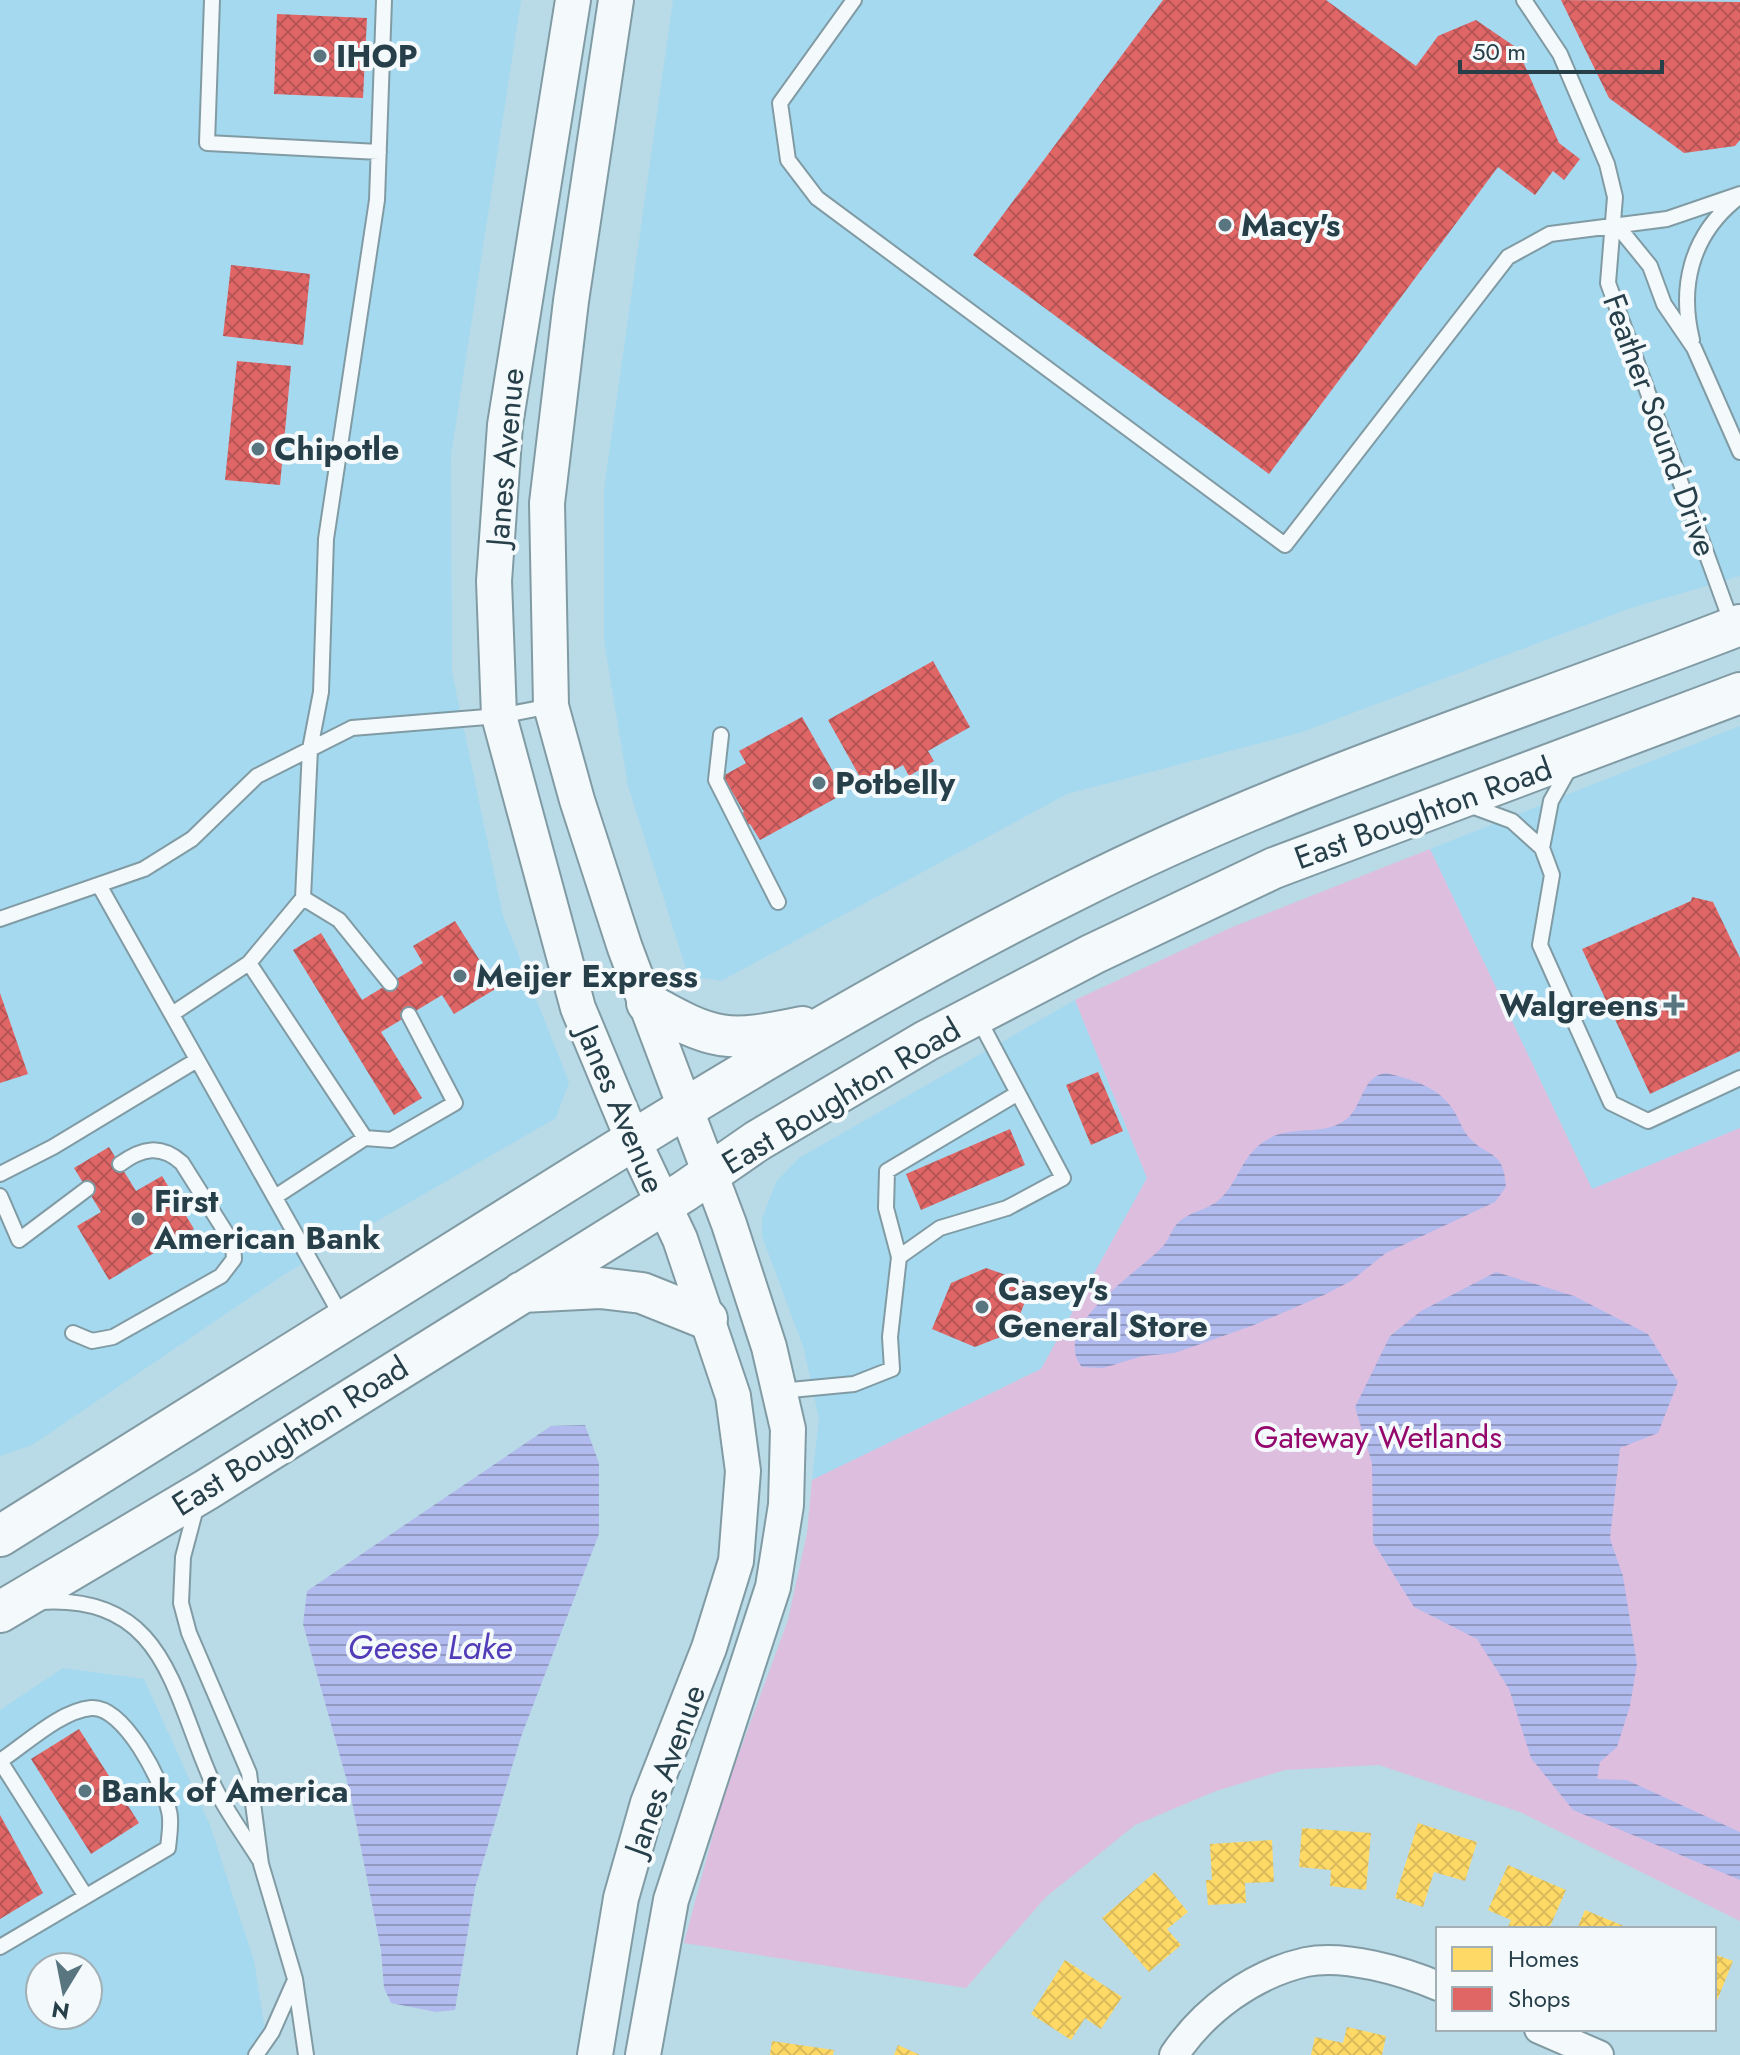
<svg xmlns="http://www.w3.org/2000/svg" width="1740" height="2055" font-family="Jost,sans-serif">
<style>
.built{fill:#a5d9ef;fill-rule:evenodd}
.green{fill:#debedf}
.water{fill:url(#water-rules)}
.homes{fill:url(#homes-cross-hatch)}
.shops{fill:url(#shops-cross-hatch)}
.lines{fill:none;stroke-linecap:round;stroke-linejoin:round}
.service-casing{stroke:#819ba4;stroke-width:18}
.minor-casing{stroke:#819ba4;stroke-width:32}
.tertiary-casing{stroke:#819ba4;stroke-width:38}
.secondary-casing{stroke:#819ba4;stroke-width:44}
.service{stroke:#f4f9fb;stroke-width:14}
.minor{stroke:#f4f9fb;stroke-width:28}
.tertiary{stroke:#f4f9fb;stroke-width:34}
.secondary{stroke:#f4f9fb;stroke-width:40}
.poi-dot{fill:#597580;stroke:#f4f9fc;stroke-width:3}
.labels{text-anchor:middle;stroke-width:8;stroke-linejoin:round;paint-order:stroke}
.poi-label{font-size:32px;font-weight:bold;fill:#263f49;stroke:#f4f9fc;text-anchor:start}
.street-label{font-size:32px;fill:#263f49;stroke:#f4f9fc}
.park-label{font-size:32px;fill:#94086c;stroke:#f4f9fc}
.water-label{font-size:34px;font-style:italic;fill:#533cb8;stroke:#f4f9fc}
</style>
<defs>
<pattern id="water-rules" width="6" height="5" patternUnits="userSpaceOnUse" patternTransform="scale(2)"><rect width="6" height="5" fill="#b2bbed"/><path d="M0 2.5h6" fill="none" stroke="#9199c2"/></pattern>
<pattern id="homes-cross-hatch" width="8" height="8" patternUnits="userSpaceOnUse" patternTransform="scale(2)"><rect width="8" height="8" fill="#ffd966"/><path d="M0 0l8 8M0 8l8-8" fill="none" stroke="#dabb5a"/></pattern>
<pattern id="shops-cross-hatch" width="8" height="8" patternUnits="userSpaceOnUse" patternTransform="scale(2)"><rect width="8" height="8" fill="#e06666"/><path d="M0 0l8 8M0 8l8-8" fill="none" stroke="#b55556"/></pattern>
</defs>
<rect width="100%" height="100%" fill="#b9dae7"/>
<path class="built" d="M 0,0 L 521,0 L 451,455 L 452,672 L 503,916 L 569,1082 L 556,1118 L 285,1274 L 32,1445 L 0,1456 Z
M 673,0 L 1740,0 L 1740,576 L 1631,608 L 1302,732 L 1067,794 L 721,981 L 688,975 L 628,786 L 604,641 L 604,489 Z
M 1740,726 L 1740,1128 L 1592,1189 L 1430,849 Z
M 1075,1000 L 1147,1178 L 1041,1369 L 812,1480 L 819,1419 L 804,1349 L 762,1236 L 762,1219 L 776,1182 L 799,1158 Z
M 63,1668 L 144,1679 L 210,1825 L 254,1961 L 269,2055 L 0,2055 L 0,1710 ZM 40,1967 L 88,1967 L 88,2015 L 40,2015 Z"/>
<path class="green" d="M 1430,849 L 1592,1189 L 1740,1128 L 1740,1921 L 1520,1812 L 1379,1765 L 1285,1770 L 1216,1791 L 1135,1825 L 1046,1897 L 966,1988 L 684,1943 L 723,1797 L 788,1620 L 807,1533 L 812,1480 L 1041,1369 L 1147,1178 L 1075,1000 L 1230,928 Z"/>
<path class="water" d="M 1386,1073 C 1410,1079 1437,1086 1452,1108 C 1458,1116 1461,1127 1467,1135 C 1486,1159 1504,1147 1506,1187 L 1495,1202 L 1386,1253 L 1351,1281 L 1324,1295 L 1254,1325 L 1175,1353 L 1143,1356 L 1103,1368 L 1082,1367 C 1048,1325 1143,1270 1164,1245 C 1170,1237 1172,1227 1181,1220 C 1194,1210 1212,1209 1223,1196 C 1240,1178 1242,1154 1268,1139 C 1292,1125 1321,1136 1344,1121 C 1363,1109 1361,1075 1386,1073 Z
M 1496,1272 L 1574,1296 L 1648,1334 L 1678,1382 L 1658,1433 L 1620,1448 L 1610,1539 L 1623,1576 L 1637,1664 L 1630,1706 L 1617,1747 L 1600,1762 L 1597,1779 L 1627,1780 L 1740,1832 L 1740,1880 L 1573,1810 L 1531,1758 L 1509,1689 L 1477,1639 L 1414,1607 L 1373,1542 L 1372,1463 L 1355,1407 L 1390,1336 L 1421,1311 Z
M 585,1425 L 599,1463 L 599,1534 L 522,1734 L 475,1888 L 455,2010 L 436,2012 L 391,2003 L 384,1988 L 381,1950 L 350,1792 L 303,1624 L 307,1591 L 551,1426 Z"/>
<path class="homes" d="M 1418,1823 L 1477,1842 L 1465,1881 L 1434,1872 L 1423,1907 L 1395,1898 Z
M 1302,1828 L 1371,1833 L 1366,1890 L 1330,1886 L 1331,1870 L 1299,1867 Z
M 1272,1840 L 1274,1882 L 1245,1883 L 1246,1903 L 1208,1905 L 1206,1880 L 1212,1880 L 1210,1844 Z
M 1508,1865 L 1566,1890 L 1549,1929 L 1507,1929 L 1511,1920 L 1488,1910 Z
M 1155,1872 L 1188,1912 L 1167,1929 L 1181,1945 L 1149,1972 L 1102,1918 Z
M 1585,1910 L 1631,1929 L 1577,1929 Z
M 1714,1954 L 1733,1961 L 1714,2008 Z
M 1065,1960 L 1122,1997 L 1101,2029 L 1085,2018 L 1071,2040 L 1031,2014 Z
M 1347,2027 L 1386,2036 L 1382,2055 L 1311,2055 L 1315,2037 L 1343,2043 Z
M 772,2041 L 834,2050 L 833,2055 L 770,2055 Z
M 898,2045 L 920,2055 L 894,2055 Z"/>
<path class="shops" d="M 1163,0 L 1326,0 L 1416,66 L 1438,36 L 1476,20 L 1517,48 L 1559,143 L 1580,159 L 1564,180 L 1553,171 L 1535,195 L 1498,167 L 1269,474 L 973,255 Z
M 1561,0 L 1740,2 L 1740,140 L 1735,146 L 1684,153 L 1609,98 Z
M 277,14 L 367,18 L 363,98 L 274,94 Z
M 231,265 L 310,274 L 303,345 L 223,336 Z
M 237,361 L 291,366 L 280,485 L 225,480 Z
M 933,661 L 970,727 L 928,751 L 934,761 L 909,776 L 903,765 L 865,786 L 828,720 Z
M 802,717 L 845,793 L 760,840 L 750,824 L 744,827 L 737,816 L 744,812 L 723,776 L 746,763 L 739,751 Z
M 1692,897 L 1713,902 L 1740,958 L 1740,1051 L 1650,1094 L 1582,949 L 1691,901 Z
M 455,921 L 497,988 L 454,1014 L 442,995 L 381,1032 L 422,1098 L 394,1115 L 293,950 L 321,933 L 362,1000 L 423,963 L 413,946 Z
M 0,993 L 28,1074 L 0,1083 Z
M 1098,1072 L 1123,1131 L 1091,1145 L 1066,1085 Z
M 1010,1129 L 1025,1165 L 921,1210 L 906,1174 Z
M 109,1147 L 136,1191 L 162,1176 L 194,1229 L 109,1280 L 77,1226 L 101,1212 L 74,1168 Z
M 986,1268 L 1032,1284 L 1013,1332 L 975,1347 L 932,1329 L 951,1283 Z
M 79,1729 L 139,1823 L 91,1854 L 31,1759 Z
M 0,1815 L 43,1893 L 0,1919 Z"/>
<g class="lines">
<g class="service-casing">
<path id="service" d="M 212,0 L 207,143 L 379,152
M 854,0 L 780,103 L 788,160 L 817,198 L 1285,545 L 1508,257 L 1550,234 L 1667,219 L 1740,194
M 1524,0 L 1560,54 L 1607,164 L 1615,197 L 1608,283 L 1732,624
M 1615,223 L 1650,266 L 1664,304 L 1694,348 L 1740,452
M 1692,340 C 1679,287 1691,237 1734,201
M 721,735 L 716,780 L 778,902
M 1466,804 L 1512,821 L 1542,848 L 1551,801 L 1570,767
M 1542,848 L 1552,875 L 1540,945 L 1611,1103 L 1648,1121 L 1740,1078
M 99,885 L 342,1317
M 303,898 L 339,920 L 390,983
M 0,919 L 144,869 L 192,839 L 257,776 L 352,728 L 499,716 L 551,706
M 249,963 L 303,898 L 310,749 L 321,692 L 326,539 L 377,200 L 384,0
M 172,1014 L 249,963 L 365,1138 L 275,1197
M 365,1138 L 391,1140 L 455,1103 L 409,1015
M 0,1174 L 53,1147 L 197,1060
M 0,1196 L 19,1240 L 87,1189
M 899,1257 L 886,1208 L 887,1171 L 1018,1093
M 73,1333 L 92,1341 L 113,1337 L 221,1276 L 234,1259 L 233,1244 L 182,1163 C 161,1144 142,1148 120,1164
M 780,1391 L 854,1384 L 892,1369 L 890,1337 L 899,1257 L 940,1228 L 1007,1208 L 1063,1178 L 977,1016
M 196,1508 L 183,1557 L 181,1603 L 189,1633 L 249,1773 L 261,1864 L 295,1979 L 306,2055
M 40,1602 C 168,1594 172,1695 214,1786 C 226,1811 244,1835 259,1859
M 0,1761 C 26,1744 60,1711 91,1708 C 124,1705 163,1783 169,1811 C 172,1822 169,1837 168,1848 L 0,1947
M 0,1761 L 85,1895
M 256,2055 L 272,2032 L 295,1980"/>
</g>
<g class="minor-casing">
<path id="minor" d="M 1539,2029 L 1599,2055
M 1174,2055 C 1204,2010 1253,1974 1306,1962 C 1344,1954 1403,1971 1438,1986"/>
</g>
<g class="tertiary-casing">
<path id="tertiary" d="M 573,0 L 505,425 L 494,581 L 499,716 L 578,1008 L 633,1140 L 680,1239 L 733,1396 L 743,1471 L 736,1561 L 709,1648 L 648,1803 L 621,1898 L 595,2055
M 616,0 L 571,301 L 547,503 L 551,706 L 577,800 L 625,948 L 729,1224 L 769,1347 L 788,1429 L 786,1505 L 773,1587 L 671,1900 L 643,2055"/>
</g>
<g class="secondary-casing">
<path id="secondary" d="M 647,1003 C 714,1041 727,1043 802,1027
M 522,1292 L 600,1288 L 642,1293 L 707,1319
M 0,1536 C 157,1438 313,1340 470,1242 C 668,1117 868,993 1078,889 C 1290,782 1518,711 1740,625
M 0,1612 L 206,1490 L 685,1191 L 757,1141 L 926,1041 L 1093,954 L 1274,868 L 1740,693"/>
</g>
<use href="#service" class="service"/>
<use href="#minor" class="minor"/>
<use href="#tertiary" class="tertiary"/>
<use href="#secondary" class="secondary"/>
</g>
<g class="poi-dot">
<circle cx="320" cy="56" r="8"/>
<circle cx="1225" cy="225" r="8"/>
<circle cx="258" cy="449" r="8"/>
<circle cx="819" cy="783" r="8"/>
<circle cx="460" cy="976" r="8"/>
<path d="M1670 993h8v8h8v8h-8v8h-8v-8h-8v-8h8z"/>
<circle cx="138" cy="1219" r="8"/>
<circle cx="982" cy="1307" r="8"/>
<circle cx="85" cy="1791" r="8"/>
</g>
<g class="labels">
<g class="poi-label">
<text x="336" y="67">IHOP</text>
<text x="1241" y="236">Macy's</text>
<text x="274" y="460">Chipotle</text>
<text x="835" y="794">Potbelly</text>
<text x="476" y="987">Meijer Express</text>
<text x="1658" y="1016" text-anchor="end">Walgreens</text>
<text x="154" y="1212">First<tspan x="154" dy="37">American Bank</tspan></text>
<text x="998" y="1300">Casey's<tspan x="998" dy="37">General Store</tspan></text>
<text x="101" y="1802">Bank of America</text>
</g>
<g class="street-label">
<text transform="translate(1660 425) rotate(70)" y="11">Feather Sound Drive</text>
<text transform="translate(505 457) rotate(-85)" y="11">Janes Avenue</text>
<text transform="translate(1423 813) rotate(-20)" y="11">East Boughton Road</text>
<text transform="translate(841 1096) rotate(-31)" y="11">East Boughton Road</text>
<text transform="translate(621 1109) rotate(67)" y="11">Janes Avenue</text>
<text transform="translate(290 1436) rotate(-32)" y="11">East Boughton Road</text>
<text transform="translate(665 1770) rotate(-70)" y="11">Janes Avenue</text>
</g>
<g class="park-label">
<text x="1378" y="1448">Gateway Wetlands</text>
</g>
<g class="water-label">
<text x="430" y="1659">Geese Lake</text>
</g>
</g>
<rect x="1436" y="1927" width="280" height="104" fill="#f4f9fc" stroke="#a2afb4" stroke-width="2"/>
<rect x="1452" y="1947" width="40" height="24" fill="#ffd966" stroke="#a2afb4" stroke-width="2"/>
<text x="1508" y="1967" font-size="24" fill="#263f49">Homes</text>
<rect x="1452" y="1987" width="40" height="24" fill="#e06666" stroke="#a2afb4" stroke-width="2"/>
<text x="1508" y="2007" font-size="24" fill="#263f49">Shops</text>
<g transform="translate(64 1991) rotate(190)"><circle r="38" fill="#f4f9fc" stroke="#a2afb4" stroke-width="2"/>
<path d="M0-6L14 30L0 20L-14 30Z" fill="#597580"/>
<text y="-12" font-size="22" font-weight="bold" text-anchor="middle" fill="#263f49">N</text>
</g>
<path d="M1460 60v12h202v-12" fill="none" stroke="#263f49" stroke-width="4"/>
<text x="1472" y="60" font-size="24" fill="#263f49" stroke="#f4f9fc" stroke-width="6" paint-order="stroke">50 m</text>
</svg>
